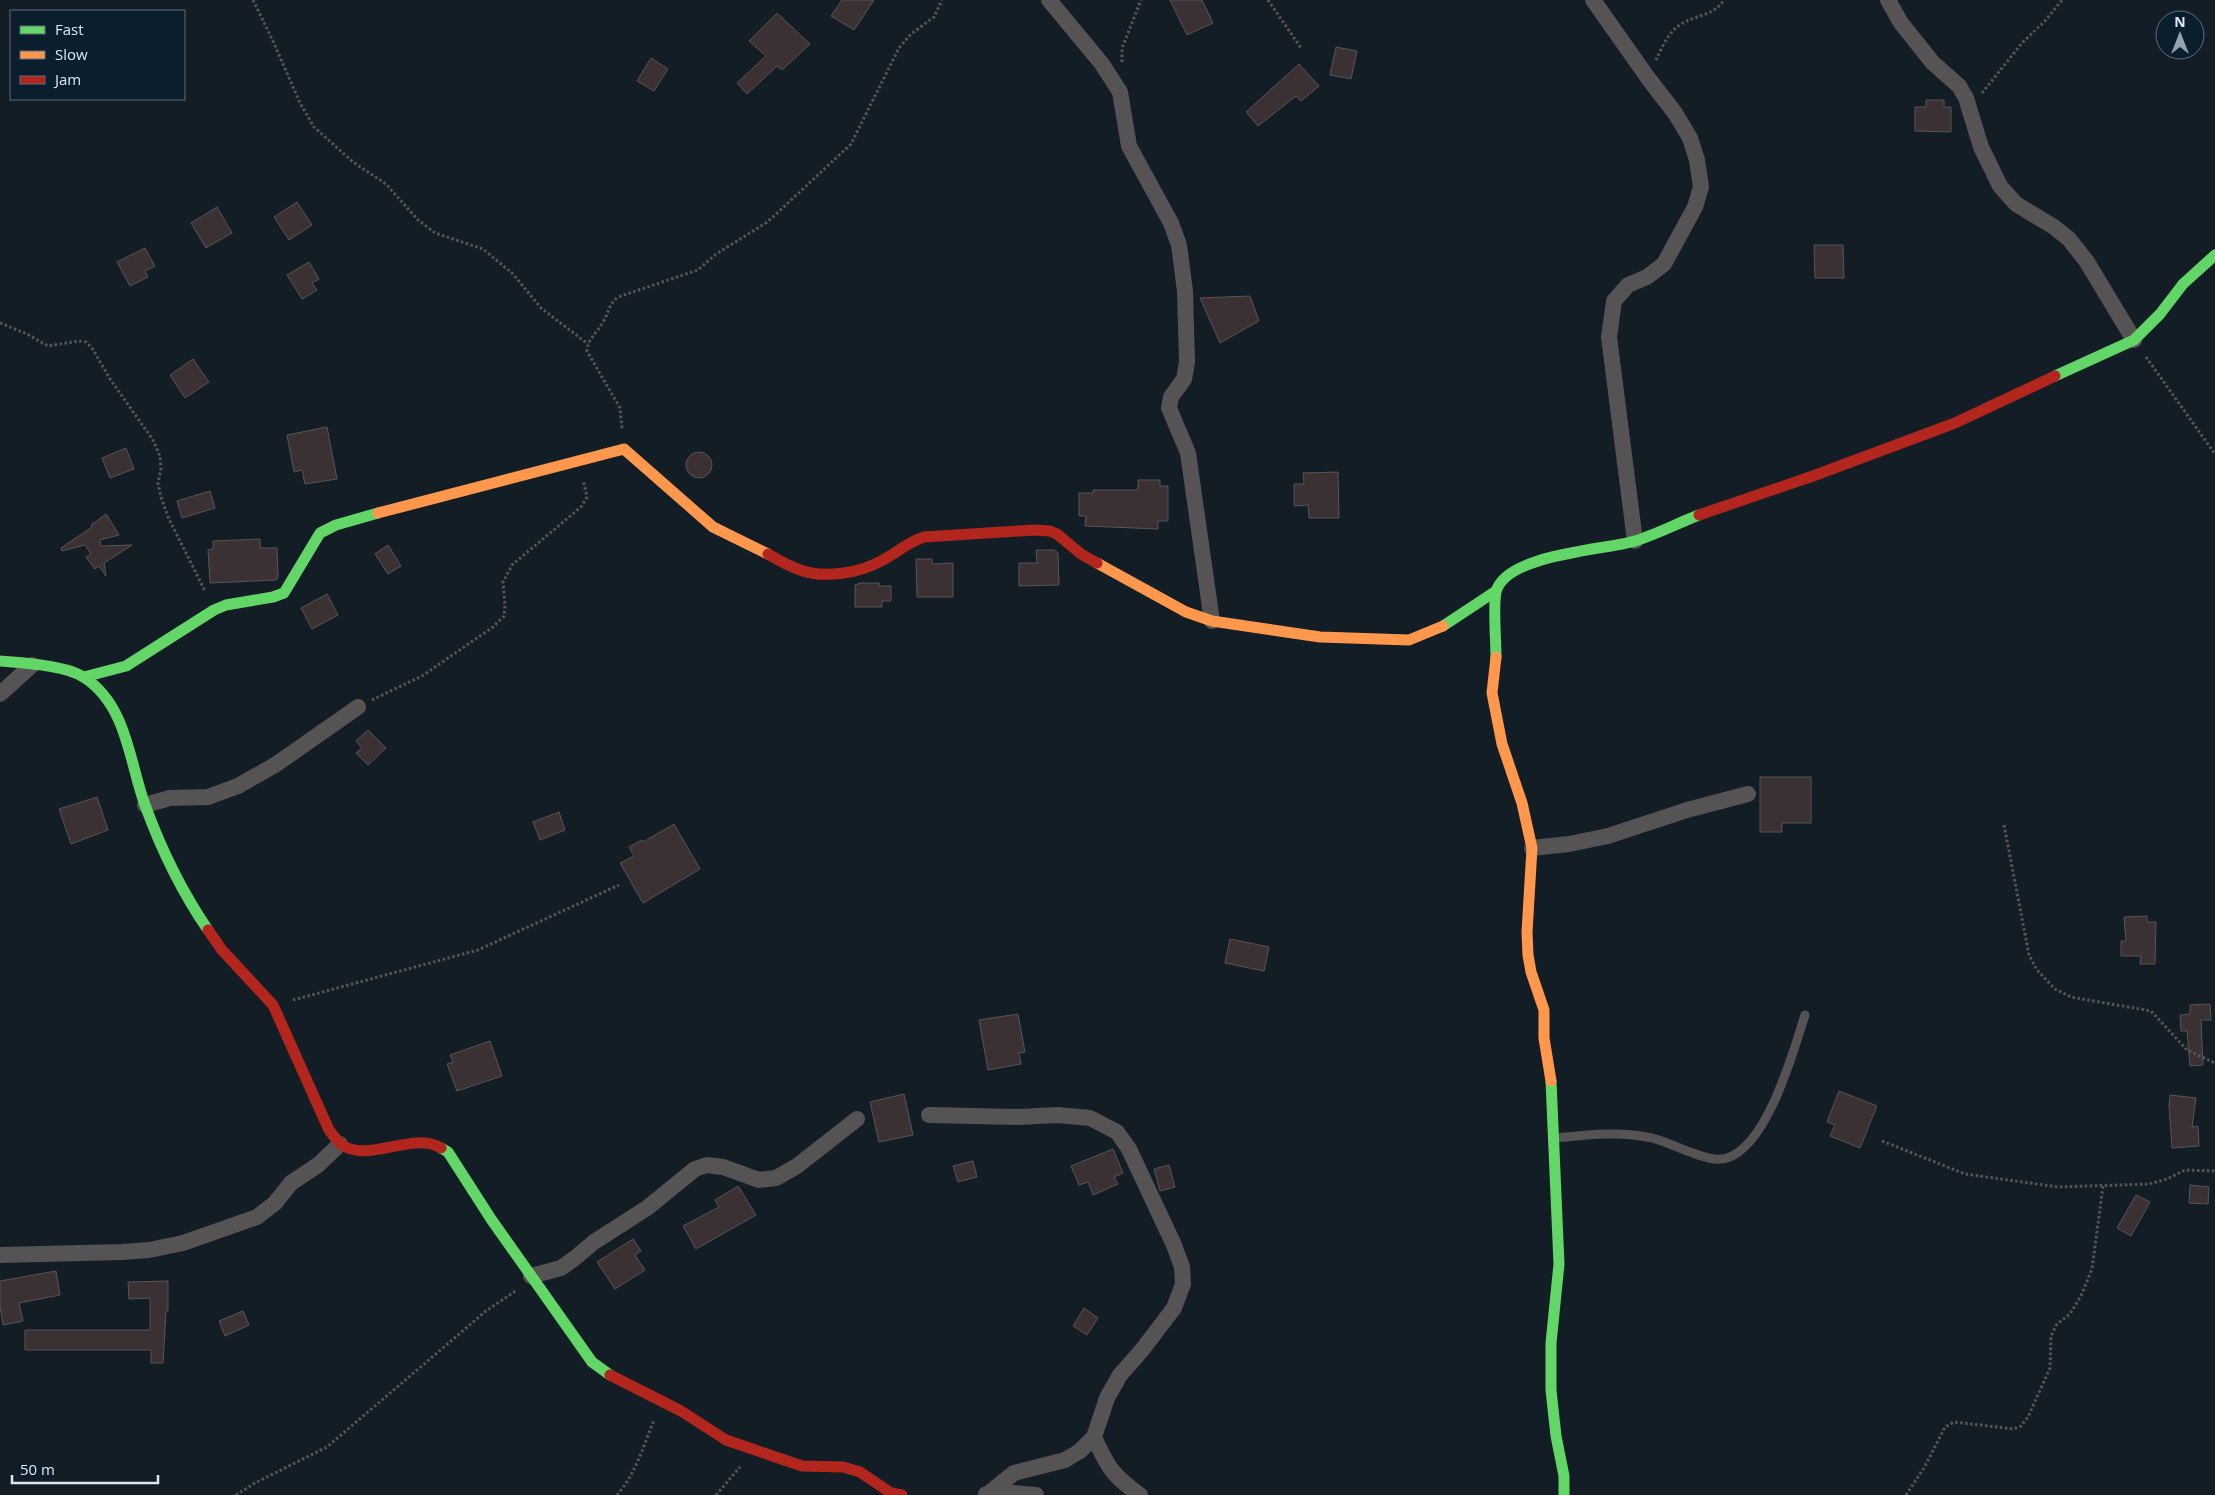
<svg xmlns="http://www.w3.org/2000/svg" width="2215" height="1495" font-family="'Open Sans',sans-serif">
<style>
.building{fill:#3b3133;stroke:#575558}
.lines{fill:none;stroke-linecap:round;stroke-linejoin:round}
.path{stroke:#54565b;stroke-width:3;stroke-dasharray:2.5 2.5;stroke-linecap:butt}
.lane{stroke:#565355;stroke-width:9}
.street{stroke:#565355;stroke-width:16}
.fast{stroke:#63d668;stroke-width:11}
.slow{stroke:#ff974d;stroke-width:11}
.jam{stroke:#b3261e;stroke-width:11}
</style>
<rect width="100%" height="100%" fill="#131d25"/>
<path class="building" d="M 842,0 L 874,0 L 854,30 L 831,16 Z
M 1170,0 L 1202,0 L 1213,23 L 1187,35 Z
M 777,13 L 810,44 L 782,70 L 777,66 L 747,94 L 737,83 L 766,56 L 749,41 Z
M 1336,47 L 1357,51 L 1351,79 L 1330,75 Z
M 651,58 L 668,69 L 654,91 L 637,81 Z
M 1299,64 L 1319,86 L 1301,101 L 1296,96 L 1258,126 L 1246,112 Z
M 1926,100 L 1944,100 L 1944,107 L 1951,107 L 1951,132 L 1915,131 L 1915,107 L 1926,107 Z
M 297,202 L 312,225 L 289,240 L 274,217 Z
M 217,207 L 232,233 L 206,248 L 191,223 Z
M 1814,245 L 1843,245 L 1844,278 L 1815,278 Z
M 145,248 L 155,266 L 145,271 L 148,277 L 130,286 L 117,262 Z
M 309,262 L 319,279 L 312,283 L 317,290 L 302,299 L 287,275 Z
M 1250,296 L 1259,321 L 1220,343 L 1200,298 Z
M 193,359 L 209,382 L 185,398 L 170,375 Z
M 327,427 L 337,479 L 305,484 L 302,470 L 294,472 L 287,435 Z
M 126,448 L 134,469 L 110,478 L 102,458 Z
M686 465a13 13 0 1 1 26 0a13 13 0 1 1-26 0Z
M 1338,472 L 1339,518 L 1309,518 L 1308,505 L 1294,506 L 1294,484 L 1304,484 L 1303,473 Z
M 1138,480 L 1160,480 L 1160,486 L 1168,486 L 1168,521 L 1158,521 L 1158,529 L 1085,526 L 1086,516 L 1079,516 L 1079,493 L 1093,493 L 1093,490 L 1138,490 Z
M 210,491 L 215,508 L 182,518 L 177,501 Z
M 106,514 L 119,535 L 100,540 L 101,546 L 132,545 L 104,563 L 106,576 L 99,566 L 95,569 L 86,557 L 91,554 L 85,545 L 62,551 L 61,548 L 92,527 L 91,525 Z
M 260,539 L 260,548 L 277,548 L 278,578 L 276,580 L 210,583 L 208,550 L 213,549 L 213,541 Z
M 388,545 L 401,566 L 388,574 L 375,554 Z
M 1036,550 L 1054,550 L 1058,553 L 1059,585 L 1019,586 L 1019,563 L 1037,563 Z
M 916,559 L 932,559 L 932,564 L 953,563 L 953,597 L 917,597 Z
M 861,583 L 879,583 L 879,586 L 891,586 L 891,601 L 882,601 L 882,607 L 855,607 L 855,585 Z
M 327,594 L 338,615 L 312,629 L 301,608 Z
M 368,730 L 386,748 L 368,765 L 356,753 L 362,748 L 356,741 Z
M 1760,777 L 1811,777 L 1811,823 L 1782,823 L 1782,832 L 1760,832 Z
M 97,797 L 108,830 L 71,844 L 59,809 Z
M 559,812 L 565,830 L 540,840 L 533,822 Z
M 674,824 L 700,869 L 643,903 L 620,863 L 634,856 L 629,847 L 642,840 L 643,842 Z
M 2147,916 L 2147,922 L 2156,922 L 2155,964 L 2140,964 L 2141,956 L 2121,956 L 2121,941 L 2126,941 L 2124,917 Z
M 1230,939 L 1269,947 L 1264,971 L 1225,963 Z
M 2210,1004 L 2211,1020 L 2201,1020 L 2203,1065 L 2190,1066 L 2187,1031 L 2181,1031 L 2180,1015 L 2190,1014 L 2190,1005 Z
M 1018,1014 L 1025,1052 L 1019,1053 L 1021,1064 L 988,1070 L 979,1020 Z
M 490,1041 L 502,1076 L 457,1091 L 447,1064 L 453,1062 L 450,1055 Z
M 1839,1091 L 1877,1106 L 1860,1148 L 1830,1136 L 1835,1125 L 1827,1122 Z
M 904,1094 L 913,1135 L 879,1142 L 870,1102 Z
M 2170,1095 L 2196,1098 L 2192,1127 L 2198,1126 L 2199,1146 L 2172,1148 L 2169,1106 Z
M 1113,1149 L 1123,1173 L 1114,1177 L 1118,1184 L 1093,1195 L 1088,1182 L 1079,1185 L 1071,1166 Z
M 973,1161 L 977,1177 L 958,1182 L 953,1166 Z
M 1169,1165 L 1175,1187 L 1160,1191 L 1154,1169 Z
M 2190,1185 L 2209,1187 L 2208,1204 L 2189,1203 Z
M 738,1186 L 756,1215 L 696,1249 L 683,1226 L 719,1207 L 715,1200 Z
M 2136,1195 L 2150,1202 L 2131,1236 L 2117,1228 Z
M 633,1239 L 641,1251 L 635,1255 L 645,1270 L 615,1289 L 597,1262 Z
M 56,1271 L 60,1295 L 19,1303 L 23,1321 L 3,1325 L 0,1305 L 0,1281 Z
M 168,1281 L 168,1311 L 166,1311 L 163,1363 L 151,1363 L 151,1350 L 25,1350 L 25,1330 L 150,1330 L 150,1298 L 129,1299 L 128,1282 Z
M 1084,1308 L 1098,1318 L 1087,1335 L 1073,1326 Z
M 243,1311 L 249,1325 L 225,1336 L 219,1321 Z"/>
<g class="lines">
<path class="path" d="M 253,0 L 273,41 L 300,103 L 314,127 L 353,162 L 386,184 L 418,220 L 435,233 L 483,249 L 513,274 L 541,308 L 588,344
M 1268,0 L 1301,48
M 1656,60 C 1661,49 1668,34 1677,27 C 1692,15 1713,17 1724,0
M 1122,62 L 1122,48 L 1141,0
M 1982,93 L 2022,43 L 2045,21 L 2062,0
M 0,323 L 27,334 L 48,346 L 79,341 L 86,342 L 92,348 L 110,379 L 153,440 L 160,456 L 161,469 L 158,483 L 161,497 L 168,517 L 205,591
M 2146,357 L 2215,454
M 622,428 L 620,408 L 587,351 C 588,338 597,333 603,322 C 609,313 608,305 618,297 L 698,270 L 716,254 L 766,223 L 774,216 L 851,144 L 899,48 L 911,34 L 934,17 L 942,0
M 372,700 L 422,676 L 493,627 L 504,616 L 505,605 L 503,582 L 512,565 L 581,507 L 587,497 L 583,480
M 2004,825 L 2029,955 L 2037,970 L 2055,989 L 2071,997 L 2151,1011 L 2187,1050 L 2215,1063
M 293,1000 L 478,950 L 619,885
M 1882,1141 L 1965,1174 L 2058,1187 L 2149,1184 L 2167,1179 L 2185,1170 L 2215,1171
M 236,1495 L 255,1483 L 327,1447 L 486,1311 L 517,1290
M 617,1495 C 635,1475 644,1445 654,1420
M 716,1495 L 740,1467
M 1906,1495 L 1924,1468 L 1945,1427 L 1954,1422 L 2014,1429 L 2021,1426 L 2028,1417 L 2050,1368 L 2051,1336 L 2057,1324 L 2070,1314 L 2081,1296 L 2092,1269 L 2103,1186"/>
<path class="lane" d="M 1556,1138 C 1586,1135 1617,1131 1647,1137 C 1660,1139 1674,1146 1687,1151 C 1699,1155 1714,1162 1727,1158 C 1768,1145 1793,1052 1805,1015"/>
<path class="street" d="M 1049,0 L 1102,64 L 1120,92 L 1129,146 L 1171,223 L 1179,245 L 1185,291 L 1187,362 L 1184,379 L 1171,397 L 1169,408 L 1188,453 L 1212,621
M 1593,0 L 1648,78 L 1675,113 L 1690,138 L 1697,160 L 1701,187 L 1695,207 L 1664,264 L 1647,277 L 1628,285 L 1614,301 L 1609,337 L 1635,541
M 1888,0 L 1901,23 L 1933,63 L 1959,86 L 1966,98 L 1981,147 L 2000,186 L 2016,204 L 2054,227 L 2069,239 L 2087,262 L 2134,340
M 0,694 L 32,665
M 145,805 L 170,798 L 208,797 L 238,786 L 275,765 L 358,707
M 1532,848 L 1569,844 L 1608,836 L 1687,810 L 1748,794
M 929,1115 L 1018,1117 L 1058,1115 L 1090,1118 L 1117,1132 L 1129,1149 L 1174,1245 L 1182,1267 L 1183,1284 L 1174,1308 L 1142,1350 L 1120,1375 L 1107,1398 L 1094,1437 L 1080,1451 L 1065,1460 L 1014,1473 L 989,1493
M 0,1255 L 122,1252 L 149,1250 L 183,1243 L 257,1217 L 275,1203 L 291,1183 L 318,1165 L 340,1144
M 531,1276 L 561,1268 L 575,1258 L 594,1242 L 647,1208 L 695,1169 L 707,1165 L 723,1167 L 759,1180 L 776,1178 L 797,1166 L 857,1119
M 1094,1437 C 1108,1468 1113,1476 1140,1495
M 986,1494 L 1013,1493 L 1036,1495"/>
<path class="fast" d="M 2055,376 L 2134,340 L 2160,314 L 2183,284 L 2215,255
M 1443,626 L 1496,591
M 1496,657 C 1496,640 1493,606 1496,592 C 1505,554 1606,550 1635,541 C 1657,534 1678,523 1699,515
M 0,661 C 22,663 67,665 85,678 C 127,706 129,761 145,805 C 161,849 182,892 208,930
M 84,677 L 126,666 L 214,610 L 226,605 L 273,597 L 284,593 L 320,533 L 336,525 L 378,513
M 1551,1081 L 1559,1264 L 1551,1343 L 1551,1390 L 1556,1436 L 1564,1476 L 1564,1495
M 441,1148 L 448,1152 L 491,1219 L 592,1362 L 610,1375"/>
<path class="slow" d="M 378,513 L 624,449 L 713,527 L 768,554
M 1097,563 L 1186,612 L 1212,621 L 1320,637 L 1409,640 L 1443,626
M 1496,657 L 1492,693 L 1502,744 L 1522,803 L 1532,848 L 1527,932 L 1528,955 L 1531,972 L 1544,1010 L 1544,1038 L 1551,1081"/>
<path class="jam" d="M 1699,515 L 1813,476 L 1955,423 L 2055,376
M 768,554 C 778,560 789,566 800,570 C 825,579 860,573 883,560 C 898,552 908,542 924,537 L 1034,530 L 1050,531 L 1057,534 L 1081,554 L 1097,563
M 208,930 L 222,950 L 273,1005 L 329,1130 C 333,1135 337,1141 342,1145 C 369,1163 412,1131 441,1148
M 610,1375 L 681,1411 L 726,1440 L 802,1466 L 843,1467 L 860,1472 L 891,1493 L 902,1495"/>
</g>
<rect x="10" y="10" width="175" height="90" fill="#0b1e2d" stroke="#5f6f7c"/>
<rect x="20" y="26" width="25" height="8" fill="#63d668" stroke="#5f6f7c"/>
<text x="55" y="35" font-size="15" fill="#dce8f3">Fast</text>
<rect x="20" y="51" width="25" height="8" fill="#ff974d" stroke="#5f6f7c"/>
<text x="55" y="60" font-size="15" fill="#dce8f3">Slow</text>
<rect x="20" y="76" width="25" height="8" fill="#b3261e" stroke="#5f6f7c"/>
<text x="55" y="85" font-size="15" fill="#dce8f3">Jam</text>
<g transform="translate(2180 35)"><circle r="24" fill="#0b1e2d" stroke="#5f6f7c"/>
<path d="M0-4L9 19L0 12L-9 19Z" fill="#96a1ab"/>
<text y="-8" font-size="14" font-weight="bold" text-anchor="middle" fill="#dce8f3">N</text>
</g>
<path d="M12 1475v8h146v-8" fill="none" stroke="#dce8f3" stroke-width="2.5"/>
<text x="20" y="1475" font-size="15" fill="#dce8f3" stroke="#0b1e2d" stroke-width="4" paint-order="stroke">50 m</text>
</svg>
